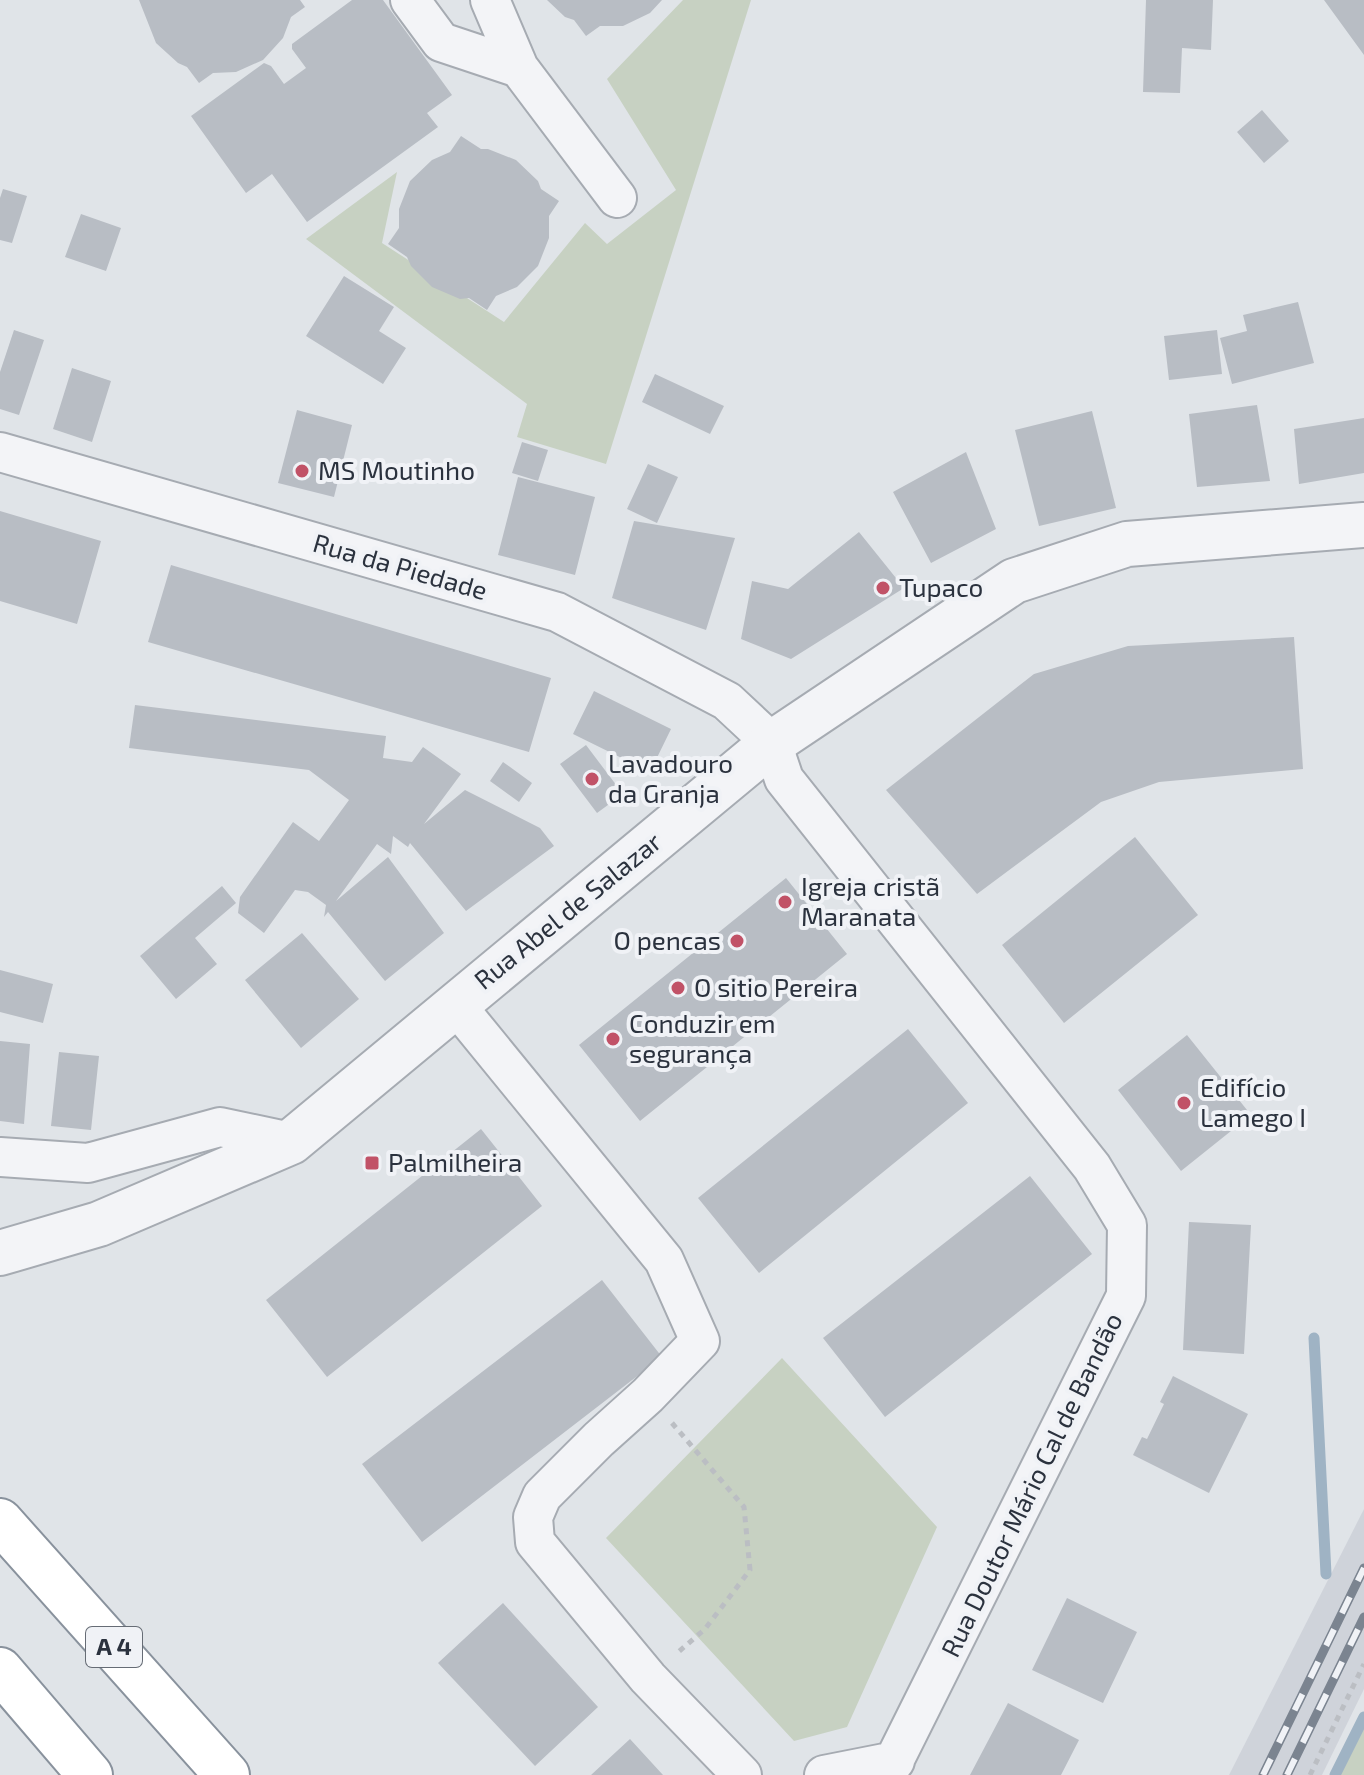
<svg xmlns="http://www.w3.org/2000/svg" width="1364" height="1775" font-family="'Exo 2',sans-serif">
<style>
.built{fill:#cfd3da}
.green{fill:#c7d1c2}
.lines{fill:none;stroke-linecap:round;stroke-linejoin:round}
.stream{stroke:#9fb3c4;stroke-width:11}
.building{fill:#b8bdc4}
.minor-casing{stroke:#a6abb2;stroke-width:42}
.tertiary-casing{stroke:#a6abb2;stroke-width:48}
.motorway-casing{stroke:#89929d;stroke-width:48}
.path{stroke:#bbbec3;stroke-width:5;stroke-dasharray:6 6;stroke-linecap:butt}
.minor{stroke:#f3f4f7;stroke-width:38}
.tertiary{stroke:#f3f4f7;stroke-width:44}
.motorway{stroke:#fff;stroke-width:44}
.rail-casing{stroke:#7b8490;stroke-width:9}
.rail{stroke:#f0f2f6;stroke-width:6;stroke-dasharray:18;stroke-linecap:butt}
.poi-dot{fill:#c15267;stroke:#f0f2f6;stroke-width:3}
.labels{text-anchor:middle;stroke-width:8;stroke-linejoin:round;paint-order:stroke}
.shield{fill:#f0f2f6;stroke:#666c75;stroke-width:2}
.shield-label{font-size:24px;font-weight:bold;fill:#2b323e}
.poi-label{font-size:26px;fill:#2b323e;stroke:#f0f2f6;text-anchor:start}
.street-label{font-size:26px;fill:#2b323e;stroke:#f0f2f6}
</style>
<rect width="100%" height="100%" fill="#e0e4e8"/>
<path class="built" d="M 1364,1509 L 1364,1689 L 1322,1775 L 1229,1775 Z"/>
<path class="green" d="M 683,0 L 751,0 L 606,464 L 517,437 L 527,404 L 306,239 L 397,172 L 382,243 L 504,322 L 585,223 L 607,244 L 676,190 L 607,79 Z
M 782,1358 L 937,1527 L 847,1727 L 794,1741 L 606,1538 Z
M 1364,1722 L 1364,1775 L 1338,1775 Z"/>
<g class="lines">
<path class="stream" d="M 1314,1338 L 1326,1574
M 1335,1775 L 1364,1717"/>
</g>
<path class="building" d="M 139,0 L 300,0 L 305,7 L 291,17 L 283,38 L 263,60 L 236,72 L 213,73 L 199,83 L 187,67 L 178,63 L 156,43 Z
M 352,0 L 383,0 L 452,95 L 427,113 L 438,127 L 307,222 L 272,174 L 246,193 L 191,116 L 264,63 L 271,66 L 284,84 L 306,68 L 292,49 L 292,44 Z
M 547,0 L 662,0 L 650,13 L 623,26 L 600,26 L 586,36 L 574,20 L 565,17 Z
M 1146,0 L 1213,0 L 1211,50 L 1182,48 L 1180,93 L 1143,92 Z
M 1324,0 L 1364,0 L 1364,55 Z
M 1262,110 L 1289,141 L 1264,163 L 1237,132 Z
M 461,136 L 481,149 L 488,149 L 516,160 L 538,181 L 541,189 L 559,201 L 549,216 L 549,238 L 538,266 L 517,287 L 496,296 L 487,310 L 469,298 L 460,299 L 432,287 L 411,266 L 407,257 L 388,244 L 399,228 L 399,209 L 410,181 L 432,160 L 450,152 Z
M 3,189 L 27,196 L 12,243 L 0,240 L 0,198 Z
M 81,214 L 121,228 L 106,271 L 65,257 Z
M 344,276 L 394,307 L 379,331 L 406,348 L 383,384 L 306,336 Z
M 1298,302 L 1314,363 L 1232,384 L 1220,338 L 1247,331 L 1243,315 Z
M 14,330 L 44,340 L 19,415 L 0,409 L 0,372 Z
M 1217,330 L 1222,374 L 1169,380 L 1164,336 Z
M 72,368 L 111,381 L 92,442 L 53,429 Z
M 655,374 L 724,406 L 710,434 L 642,402 Z
M 1257,405 L 1270,481 L 1197,487 L 1189,414 Z
M 297,410 L 352,425 L 334,497 L 278,483 Z
M 1092,411 L 1116,508 L 1039,526 L 1015,430 Z
M 1364,418 L 1364,473 L 1299,484 L 1294,429 Z
M 522,442 L 548,450 L 538,481 L 512,473 Z
M 966,452 L 996,529 L 931,563 L 893,492 Z
M 648,464 L 678,477 L 657,523 L 627,509 Z
M 518,477 L 595,497 L 575,575 L 498,555 Z
M 0,511 L 101,541 L 77,624 L 0,601 Z
M 634,521 L 735,538 L 706,630 L 612,598 Z
M 859,532 L 904,588 L 791,659 L 741,639 L 752,581 L 788,589 Z
M 171,565 L 551,678 L 529,752 L 148,642 Z
M 1294,637 L 1303,769 L 1159,782 L 1101,802 L 977,894 L 886,790 L 1034,674 L 1128,646 Z
M 594,691 L 671,729 L 650,772 L 573,734 Z
M 135,705 L 386,736 L 383,758 L 412,762 L 423,747 L 461,774 L 424,824 L 465,790 L 540,828 L 554,846 L 466,911 L 410,843 L 408,847 L 393,836 L 391,854 L 377,844 L 336,901 L 388,857 L 444,933 L 385,981 L 328,912 L 324,917 L 326,905 L 308,892 L 295,890 L 264,933 L 238,913 L 240,897 L 293,822 L 319,841 L 349,800 L 309,770 L 129,748 Z
M 586,745 L 623,794 L 597,813 L 560,764 Z
M 503,762 L 532,783 L 519,802 L 490,781 Z
M 1135,837 L 1198,915 L 1064,1023 L 1002,945 Z
M 786,878 L 847,954 L 640,1121 L 579,1045 Z
M 222,886 L 236,903 L 195,938 L 217,964 L 176,999 L 140,956 Z
M 302,933 L 359,999 L 301,1048 L 245,980 Z
M 0,970 L 53,984 L 43,1023 L 0,1012 Z
M 908,1029 L 968,1103 L 759,1273 L 698,1198 Z
M 1187,1035 L 1251,1115 L 1181,1171 L 1118,1090 Z
M 0,1041 L 30,1044 L 24,1124 L 0,1121 Z
M 59,1052 L 99,1056 L 91,1130 L 51,1126 Z
M 481,1129 L 542,1206 L 327,1377 L 266,1300 Z
M 1030,1176 L 1092,1254 L 885,1417 L 823,1338 Z
M 1189,1222 L 1251,1225 L 1244,1354 L 1183,1350 Z
M 602,1280 L 662,1357 L 422,1542 L 362,1464 Z
M 1173,1376 L 1248,1414 L 1209,1493 L 1133,1455 L 1142,1437 L 1147,1439 L 1164,1404 L 1160,1402 Z
M 1067,1598 L 1137,1632 L 1103,1703 L 1032,1670 Z
M 503,1603 L 598,1707 L 535,1766 L 438,1663 Z
M 1008,1703 L 1079,1740 L 1061,1775 L 970,1775 Z
M 630,1739 L 663,1775 L 591,1775 Z"/>
<g class="lines">
<g class="minor-casing">
<path id="minor" d="M 410,0 L 441,42 L 519,68 L 490,0
M 519,68 L 617,198
M 0,452 L 557,612 L 727,701 L 772,743 L 784,779 L 1092,1167 L 1127,1225 L 1126,1296 L 887,1775
M 455,1004 L 664,1260 L 700,1341 L 648,1395 L 599,1439 L 542,1496 L 533,1517 L 535,1542 L 648,1678 L 742,1775
M 0,1157 L 88,1163 L 220,1127 L 291,1142
M 824,1775 L 895,1761"/>
</g>
<g class="tertiary-casing">
<path id="tertiary" d="M 0,1253 L 99,1224 L 291,1142 L 772,743 L 1014,581 L 1127,544 L 1364,525"/>
</g>
<g class="motorway-casing">
<path id="motorway" d="M 0,1521 L 227,1775
M 0,1670 L 90,1775"/>
</g>
<path class="path" d="M 672,1423 L 744,1507 L 750,1570 L 705,1629 L 676,1654
M 1310,1775 L 1364,1664"/>
<use href="#minor" class="minor"/>
<use href="#tertiary" class="tertiary"/>
<use href="#motorway" class="motorway"/>
<g class="rail-casing">
<path id="rail" d="M 1263,1775 L 1364,1568
M 1287,1775 L 1364,1617"/>
</g>
<use href="#rail" class="rail"/>
</g>
<g class="poi-dot">
<circle cx="302" cy="471" r="8"/>
<circle cx="883" cy="588" r="8"/>
<circle cx="592" cy="779" r="8"/>
<circle cx="785" cy="902" r="8"/>
<circle cx="737" cy="941" r="8"/>
<circle cx="678" cy="988" r="8"/>
<circle cx="613" cy="1039" r="8"/>
<circle cx="1184" cy="1103" r="8"/>
<rect x="364" y="1155" width="16" height="16" rx="4"/>
</g>
<g class="labels">
<rect class="shield" x="86" y="1627" width="56" height="40" rx="6"/>
<g class="shield-label">
<text x="114" y="1655">A 4</text>
</g>
<g class="poi-label">
<text x="318" y="480">MS Moutinho</text>
<text x="899" y="597">Tupaco</text>
<text x="608" y="773">Lavadouro<tspan x="608" dy="30">da Granja</tspan></text>
<text x="801" y="896">Igreja cristã<tspan x="801" dy="30">Maranata</tspan></text>
<text x="721" y="950" text-anchor="end">O pencas</text>
<text x="694" y="997">O sitio Pereira</text>
<text x="629" y="1033">Conduzir em<tspan x="629" dy="30">segurança</tspan></text>
<text x="1200" y="1097">Edifício<tspan x="1200" dy="30">Lamego I</tspan></text>
<text x="388" y="1172">Palmilheira</text>
</g>
<g class="street-label">
<text transform="translate(400 567) rotate(16)" y="9">Rua da Piedade</text>
<text transform="translate(568 911) rotate(-39)" y="9">Rua Abel de Salazar</text>
<text transform="translate(1032 1485) rotate(-64)" y="9">Rua Doutor Mário Cal de Bandão</text>
</g>
</g>
</svg>
